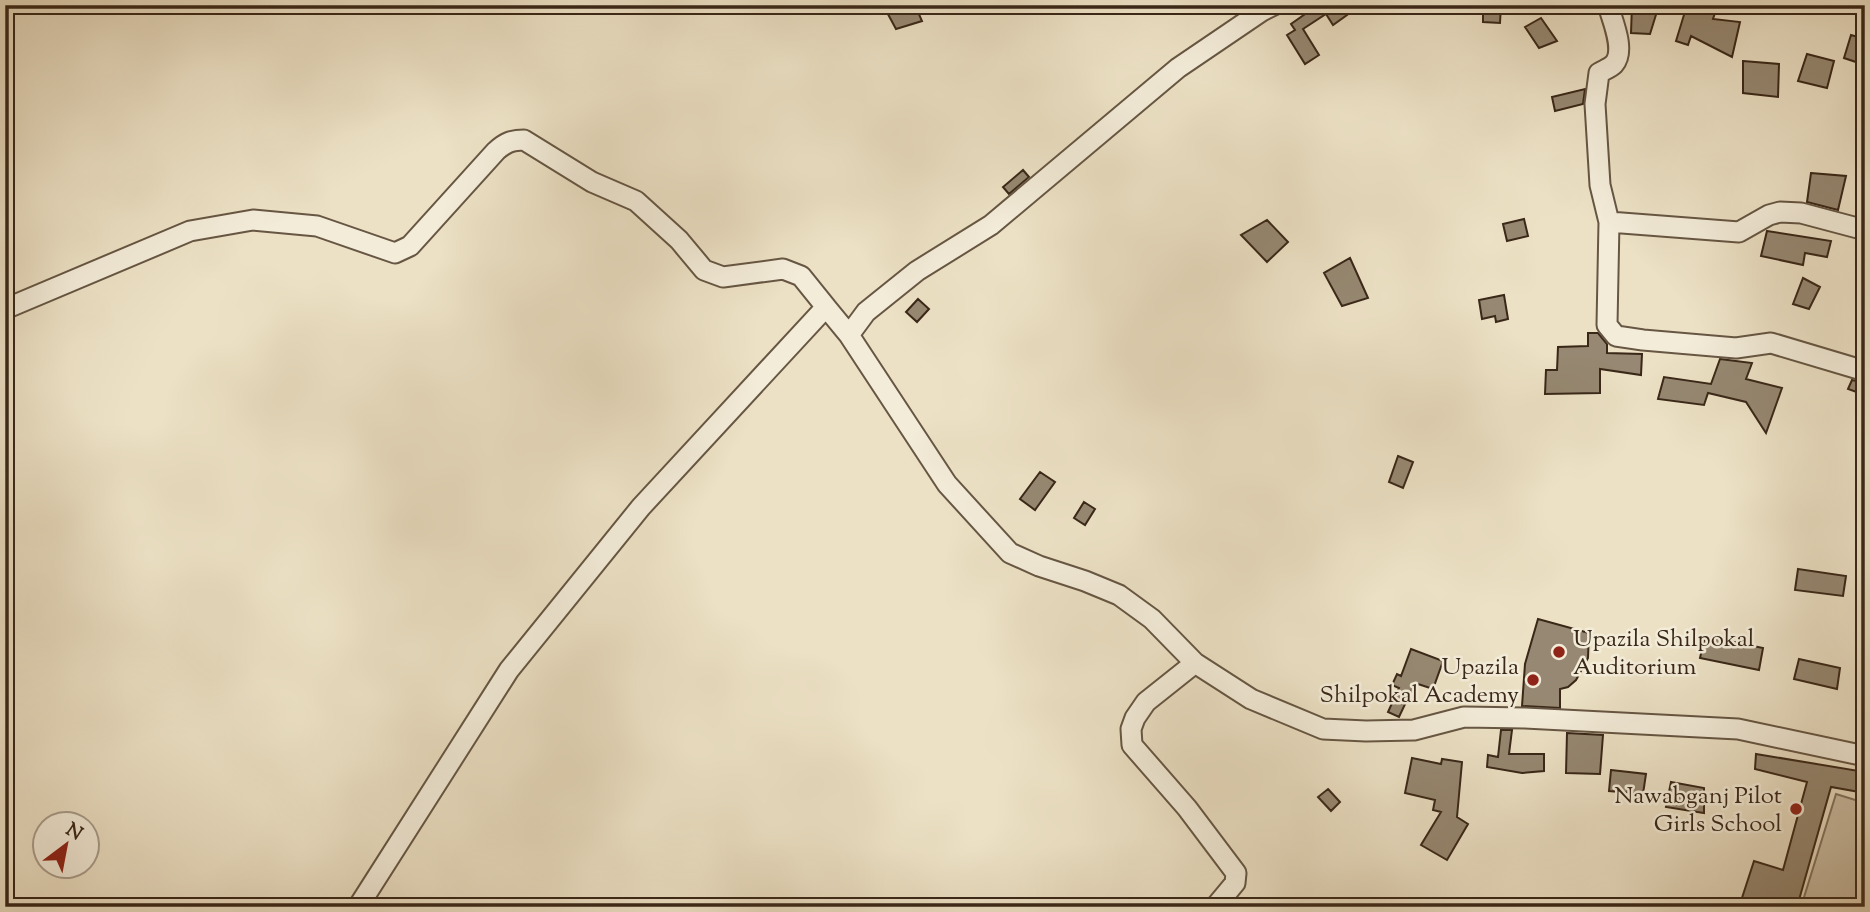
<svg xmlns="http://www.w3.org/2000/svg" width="1870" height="912" font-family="'Sorts Mill Goudy',serif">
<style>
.green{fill:#cec1a8;stroke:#847460;stroke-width:2}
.building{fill:#968872;stroke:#392718;stroke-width:2}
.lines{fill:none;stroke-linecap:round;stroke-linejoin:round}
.minor-casing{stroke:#665643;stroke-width:23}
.minor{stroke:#f3ecd9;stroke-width:19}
.poi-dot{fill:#8f2418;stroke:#f3ecd9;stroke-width:2.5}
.labels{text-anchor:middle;stroke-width:5;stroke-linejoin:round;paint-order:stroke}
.poi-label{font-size:24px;fill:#392718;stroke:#f3ecd9;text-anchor:end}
</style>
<rect width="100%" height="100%" fill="#ece1c5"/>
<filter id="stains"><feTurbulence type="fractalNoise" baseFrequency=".00286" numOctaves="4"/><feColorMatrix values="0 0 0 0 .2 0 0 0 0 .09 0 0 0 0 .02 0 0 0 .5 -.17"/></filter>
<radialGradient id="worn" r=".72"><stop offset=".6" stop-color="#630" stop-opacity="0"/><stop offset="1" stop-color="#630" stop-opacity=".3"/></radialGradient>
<path class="green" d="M 1836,794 L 1865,803 L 1865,887 L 1858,907 L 1801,907 Z"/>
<path class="building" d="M 883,5 L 915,5 L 922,21 L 896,29 Z
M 1318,5 L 1339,5 L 1347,15 L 1333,25 L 1326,14 L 1303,29 L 1319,55 L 1305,64 L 1287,35 L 1295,30 L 1291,24 Z
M 1483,5 L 1501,5 L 1500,23 L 1483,22 Z
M 1632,5 L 1659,5 L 1650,34 L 1631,33 Z
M 1687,5 L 1711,5 L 1717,7 L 1713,19 L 1740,22 L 1732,57 L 1691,36 L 1688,45 L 1676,41 Z
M 1541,18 L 1557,41 L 1539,48 L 1525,27 Z
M 1851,35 L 1865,39 L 1865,65 L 1844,58 Z
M 1807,54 L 1834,61 L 1827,88 L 1798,81 Z
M 1743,61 L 1779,64 L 1778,97 L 1743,93 Z
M 1585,89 L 1583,104 L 1555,111 L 1552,97 Z
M 1023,170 L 1029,177 L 1009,194 L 1003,187 Z
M 1811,173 L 1846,176 L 1838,210 L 1807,202 Z
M 1524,219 L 1528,236 L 1507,241 L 1503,224 Z
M 1267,220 L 1288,242 L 1267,262 L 1241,235 Z
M 1767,231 L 1831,241 L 1827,257 L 1805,253 L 1803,265 L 1761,256 Z
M 1350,258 L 1368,298 L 1342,306 L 1324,273 Z
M 1803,278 L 1820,287 L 1809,309 L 1793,304 Z
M 1504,295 L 1508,319 L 1496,322 L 1495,316 L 1482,319 L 1479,300 Z
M 918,299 L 929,309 L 917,322 L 906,312 Z
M 1588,333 L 1598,333 L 1607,344 L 1607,353 L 1642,354 L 1641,375 L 1600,369 L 1600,393 L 1545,394 L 1546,370 L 1557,370 L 1558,347 L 1588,346 Z
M 1720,359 L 1752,363 L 1746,379 L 1782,388 L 1766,433 L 1746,402 L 1708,393 L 1704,405 L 1658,399 L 1664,377 L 1711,384 Z
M 1852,380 L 1865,383 L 1865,395 L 1848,389 Z
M 1398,456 L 1413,462 L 1403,488 L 1389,482 Z
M 1040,472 L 1055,482 L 1035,510 L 1020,499 Z
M 1084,502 L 1095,509 L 1085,525 L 1074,518 Z
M 1798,569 L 1846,576 L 1843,596 L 1795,590 Z
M 1538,619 L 1589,633 L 1588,658 L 1576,680 L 1568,687 L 1560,689 L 1560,708 L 1522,706 L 1525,664 Z
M 1705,636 L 1763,648 L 1759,670 L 1700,658 Z
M 1411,649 L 1443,661 L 1433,689 L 1415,683 L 1399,717 L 1388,712 L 1399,688 L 1392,685 L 1397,674 L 1401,676 Z
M 1799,659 L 1840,668 L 1837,689 L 1794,679 Z
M 1501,730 L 1512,730 L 1509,754 L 1544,754 L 1544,771 L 1522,773 L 1487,767 L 1488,755 L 1498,757 Z
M 1567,733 L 1603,735 L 1600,774 L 1566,773 Z
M 1756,754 L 1865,772 L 1865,793 L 1831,787 L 1797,907 L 1750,907 L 1740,904 L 1754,861 L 1783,870 L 1807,782 L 1755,769 Z
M 1412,758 L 1441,764 L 1442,759 L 1462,762 L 1457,817 L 1468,824 L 1447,860 L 1421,845 L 1441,812 L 1433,810 L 1435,800 L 1405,793 Z
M 1611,770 L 1646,774 L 1643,794 L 1609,791 Z
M 1671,782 L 1704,788 L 1704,813 L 1666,807 Z
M 1328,789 L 1340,802 L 1331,811 L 1318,797 Z"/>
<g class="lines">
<g class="minor-casing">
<path id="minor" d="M 1608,5 C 1612,20 1626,50 1614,64 C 1610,68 1604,70 1599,73 L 1595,104 L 1600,185 L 1609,222 L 1607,325 L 1616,336 L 1643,340 L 1736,348 L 1771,343 L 1865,371
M 1609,222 L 1739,232 L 1769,215 L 1780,212 L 1801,213 L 1865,230
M 5,309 L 190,231 L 253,220 L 317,226 L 395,253 L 410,246 L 496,151 C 505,143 511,140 524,140 L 592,182 L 636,201 L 679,240 L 704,270 L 723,277 L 783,269 L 801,276 L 826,307
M 849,335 L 947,484 L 1010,553 L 1039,566 L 1085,581 L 1119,595 L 1152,619 L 1195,663 L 1251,699 L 1323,729 L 1366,731 L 1414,730 L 1464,717 L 1525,718 L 1738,729 L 1865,756
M 1195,663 L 1146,702 L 1135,718 L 1131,729 L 1132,745 L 1187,808 L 1236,873 L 1235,883 L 1215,907
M 358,907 L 509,670 L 641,507 L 826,307 L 849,335 L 866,312 L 917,271 L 991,225 L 1178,68 L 1262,11 L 1274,5"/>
</g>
<use href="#minor" class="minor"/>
</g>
<g class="poi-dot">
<circle cx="1559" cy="652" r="7"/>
<circle cx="1533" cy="680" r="7"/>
<circle cx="1796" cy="809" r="7"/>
</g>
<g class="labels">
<g class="poi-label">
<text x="1573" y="646" text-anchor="start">Upazila Shilpokal<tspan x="1573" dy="28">Auditorium</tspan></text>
<text x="1519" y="674">Upazila<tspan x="1519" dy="28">Shilpokal Academy</tspan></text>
<text x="1782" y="803">Nawabganj Pilot<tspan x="1782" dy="28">Girls School</tspan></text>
</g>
</g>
<rect width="1870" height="912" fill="none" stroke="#ece1c5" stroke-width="28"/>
<rect x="7" y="7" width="1856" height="898" fill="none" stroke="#392718" stroke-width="3.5"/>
<rect x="14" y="14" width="1842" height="884" fill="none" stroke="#392718" stroke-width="2"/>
<g transform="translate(66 845) rotate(32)"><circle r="33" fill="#f3ecd9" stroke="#a99d8c" stroke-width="2"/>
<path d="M0-5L12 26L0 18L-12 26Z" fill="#8f2418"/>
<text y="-10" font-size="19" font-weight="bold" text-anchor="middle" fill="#392718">N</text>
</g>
<rect width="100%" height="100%" filter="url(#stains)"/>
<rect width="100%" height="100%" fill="url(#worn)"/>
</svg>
